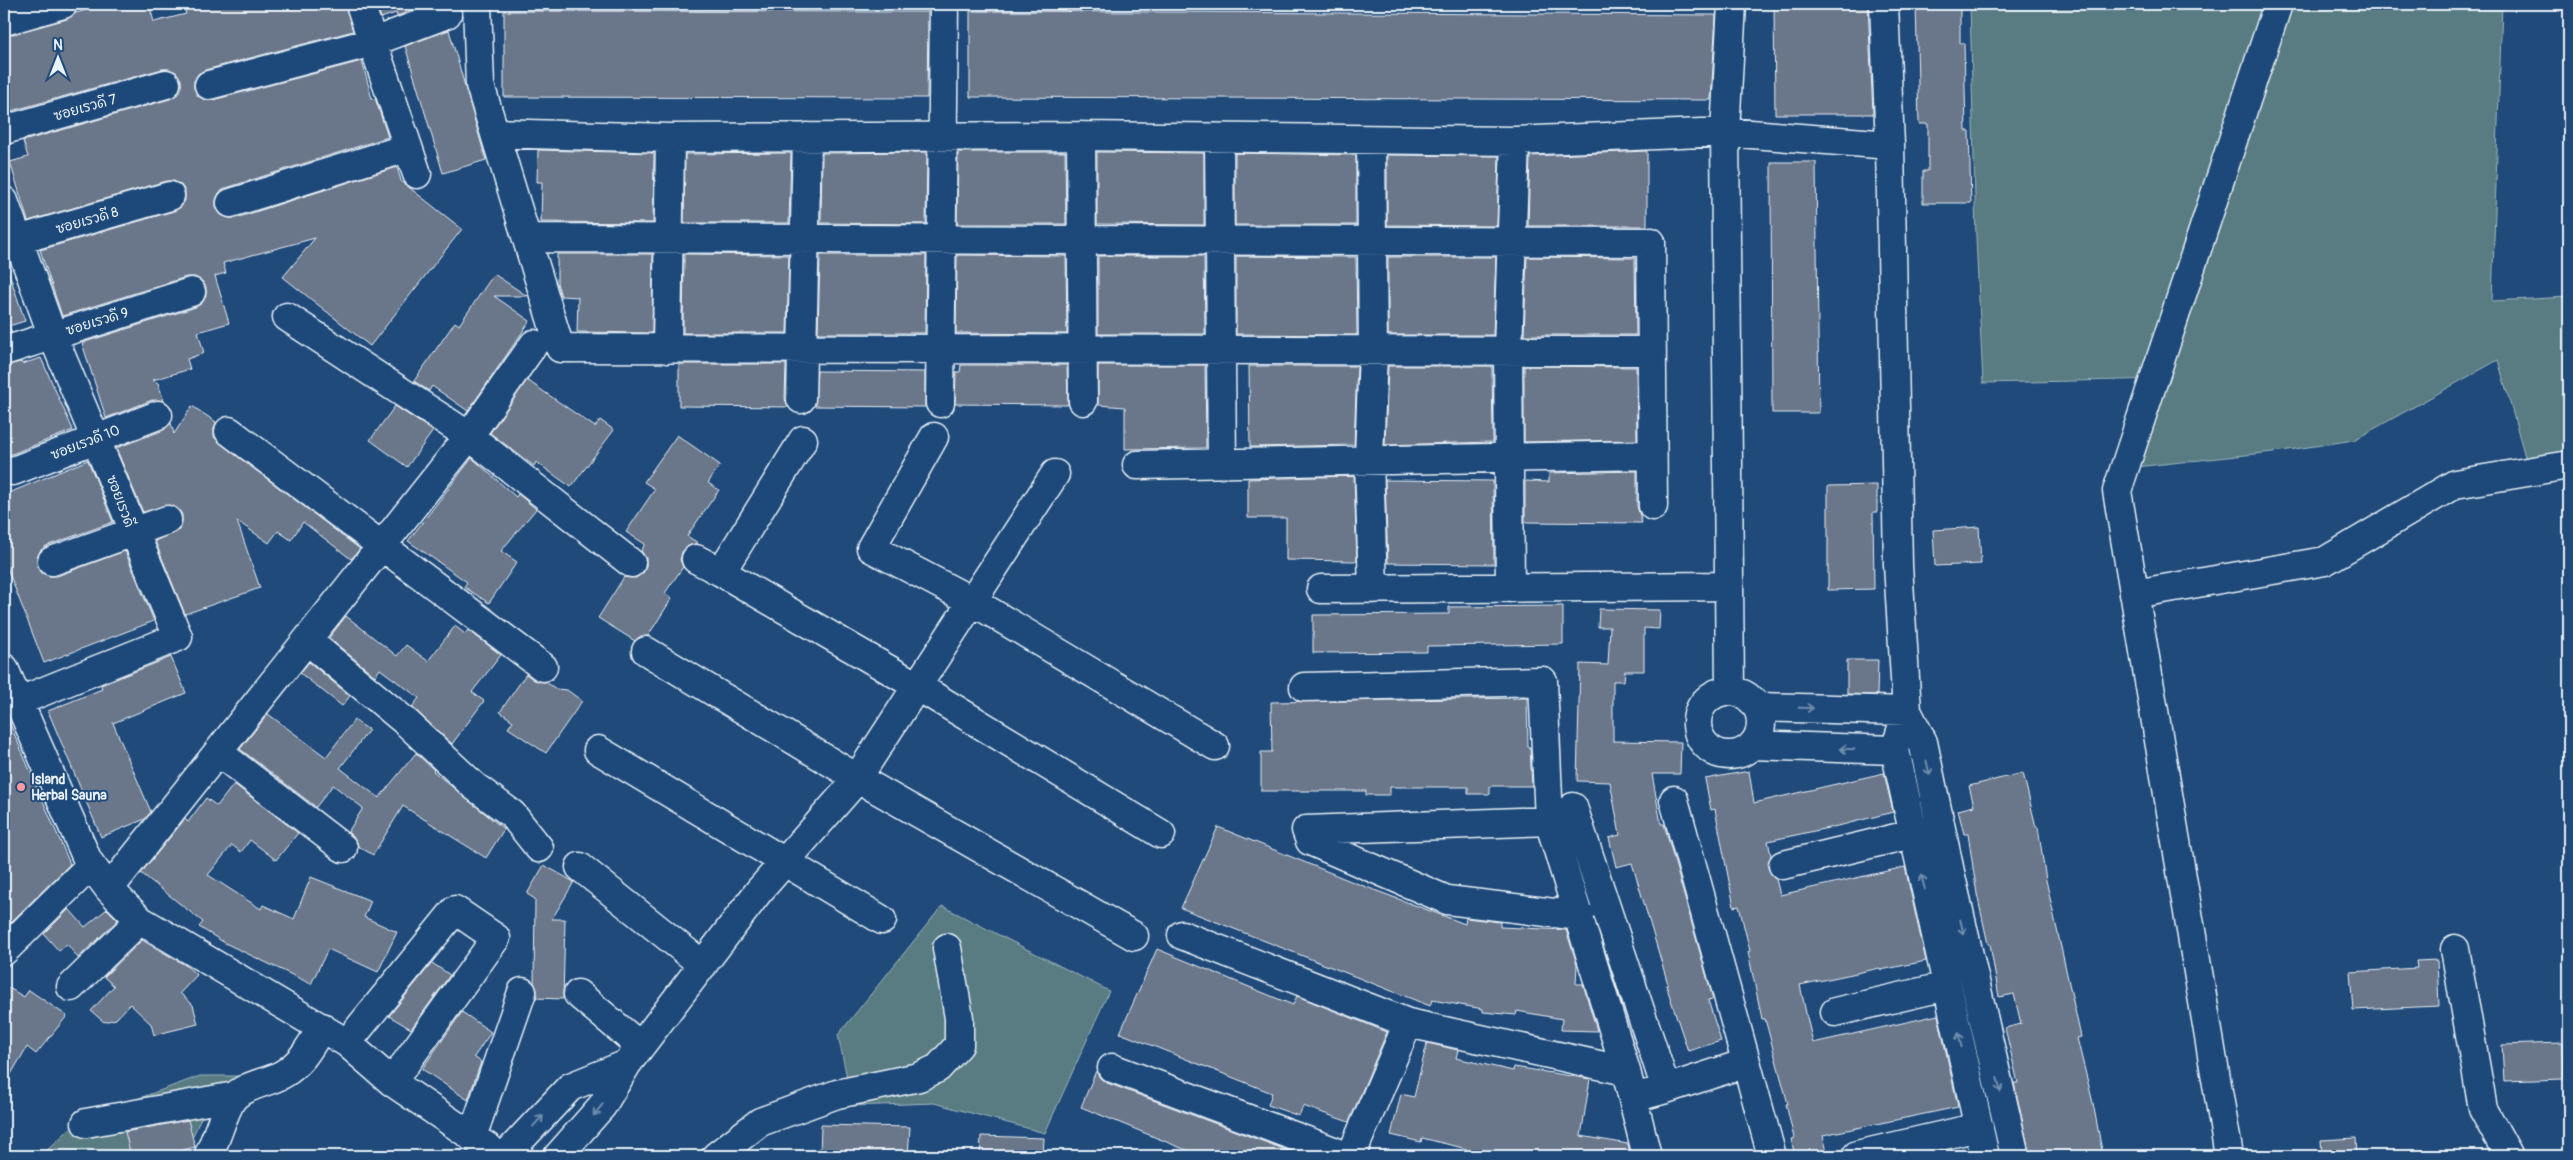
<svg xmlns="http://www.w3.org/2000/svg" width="2573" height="1160" font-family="Pangolin,'Playpen Sans Thai',sans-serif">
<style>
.green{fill:#597c82;stroke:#a0b6bd}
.building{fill:#6b768a;stroke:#e8f1f8}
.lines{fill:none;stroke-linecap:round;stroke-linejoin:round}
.minor-casing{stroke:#e8f1f8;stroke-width:31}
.minor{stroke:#1f4a7a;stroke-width:28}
.oneway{stroke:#6f8dac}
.poi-dot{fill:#ff9aa2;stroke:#1f4a7a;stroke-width:2}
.labels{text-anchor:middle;stroke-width:4;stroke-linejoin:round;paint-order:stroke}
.street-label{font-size:14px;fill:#e8f1f8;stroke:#1f4a7a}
.poi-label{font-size:14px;font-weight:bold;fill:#e8f1f8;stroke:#1f4a7a;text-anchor:start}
</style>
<rect width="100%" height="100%" fill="#1f4a7a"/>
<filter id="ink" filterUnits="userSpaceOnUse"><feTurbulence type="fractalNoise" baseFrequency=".02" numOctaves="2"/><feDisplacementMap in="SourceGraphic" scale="10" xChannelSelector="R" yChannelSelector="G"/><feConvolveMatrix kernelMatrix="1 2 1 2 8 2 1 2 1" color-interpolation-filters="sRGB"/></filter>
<g filter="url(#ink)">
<path class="green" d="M 1970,4 L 2502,4 L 2492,301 L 2569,297 L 2569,459 L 2527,464 L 2498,360 L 2354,440 L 2282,451 L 2136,467 L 2166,379 L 1983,383 L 1976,238 Z
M 2541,4 L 2569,4 L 2569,11 Z
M 942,906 L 1109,991 L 1045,1133 L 934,1103 L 853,1106 L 838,1035 Z
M 200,1076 L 240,1076 L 231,1093 L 204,1111 L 184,1156 L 41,1156 L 79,1120 Z"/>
<path class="building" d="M 108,4 L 149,4 L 154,22 L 186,14 L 183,4 L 345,4 L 353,31 L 205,70 L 198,74 L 194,81 L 194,88 L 198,96 L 205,100 L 213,100 L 362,61 L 372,99 L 375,98 L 388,137 L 226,188 L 219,193 L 216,200 L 216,208 L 221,215 L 228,218 L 236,218 L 397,167 L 401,181 L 462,229 L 370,346 L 283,277 L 315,238 L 223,263 L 226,273 L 215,276 L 229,323 L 198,332 L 204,353 L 187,359 L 190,369 L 153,380 L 158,383 L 164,401 L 152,400 L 106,418 L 82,343 L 196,307 L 202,303 L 206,296 L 206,287 L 202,281 L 195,277 L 186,277 L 62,316 L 40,250 L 174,211 L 181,207 L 185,200 L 185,191 L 181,185 L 174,181 L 166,181 L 28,221 L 10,162 L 28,157 L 23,141 L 170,99 L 178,94 L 181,87 L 181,80 L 176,72 L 169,69 L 162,69 L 4,113 L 4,36 L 67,19 L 76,13 Z
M 376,4 L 430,4 L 397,16 L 396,13 L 381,18 Z
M 1916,4 L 1960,4 L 1960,43 L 1964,43 L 1966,131 L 1969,131 L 1971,203 L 1923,203 L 1923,171 L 1928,171 L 1928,124 L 1919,124 Z
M 1774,5 L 1868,5 L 1873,114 L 1775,114 Z
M 504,11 L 928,12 L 927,98 L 504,97 Z
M 970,11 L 1716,15 L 1711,100 L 970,97 Z
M 449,30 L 486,160 L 443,173 L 405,46 Z
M 538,150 L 654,153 L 653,223 L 541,222 L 542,182 L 537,182 Z
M 1647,151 L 1647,226 L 1528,226 L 1530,156 Z
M 927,152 L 926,224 L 821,223 L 822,153 Z
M 958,152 L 1065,152 L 1066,224 L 957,224 Z
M 1097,152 L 1204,153 L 1204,225 L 1097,224 Z
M 791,153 L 789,223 L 684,223 L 685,154 Z
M 1235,153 L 1356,155 L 1356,225 L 1235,225 Z
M 1387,155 L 1499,156 L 1497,226 L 1387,225 Z
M 1771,162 L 1816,162 L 1819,413 L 1772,413 Z
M 557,254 L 653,254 L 652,333 L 577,332 L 578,297 L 561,296 L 557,283 Z
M 684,254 L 789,255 L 787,333 L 683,333 Z
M 820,255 L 926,255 L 925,333 L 818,333 Z
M 957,255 L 1066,256 L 1067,334 L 956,333 Z
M 1098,256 L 1204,256 L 1205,334 L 1098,334 Z
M 1236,256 L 1356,257 L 1357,335 L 1236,334 Z
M 1388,257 L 1496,257 L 1493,335 L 1388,335 Z
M 1527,257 L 1635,258 L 1636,335 L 1524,335 Z
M 4,267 L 7,267 L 25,321 L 9,326 L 12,332 L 4,335 Z
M 494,274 L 527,296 L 494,296 L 530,321 L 468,411 L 432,386 L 429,391 L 414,381 L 455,322 L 459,325 Z
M 41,358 L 73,430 L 4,457 L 4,366 L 21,362 L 22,364 Z
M 679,364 L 786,364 L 785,399 L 788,407 L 679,406 Z
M 961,365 L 1067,365 L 1068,405 L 955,404 L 956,372 L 960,372 Z
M 1098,365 L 1205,365 L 1206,448 L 1125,449 L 1125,407 L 1098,405 Z
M 1249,366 L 1357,366 L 1354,445 L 1250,447 Z
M 1388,366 L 1492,366 L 1493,442 L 1385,445 Z
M 1524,366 L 1636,367 L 1637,440 L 1524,442 Z
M 817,371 L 925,372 L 925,407 L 815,406 Z
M 527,380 L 595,427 L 600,420 L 614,430 L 571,487 L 536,462 L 534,466 L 490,433 Z
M 192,406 L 216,422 L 214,429 L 214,437 L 220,443 L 360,549 L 351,559 L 303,522 L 291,540 L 278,531 L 269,543 L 237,521 L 260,588 L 185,614 L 155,541 L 179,530 L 182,522 L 182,514 L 177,508 L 169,505 L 143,512 L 116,448 L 164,430 L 171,423 L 174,434 Z
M 395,406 L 433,431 L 407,467 L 370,440 Z
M 677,435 L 720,465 L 708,483 L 719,490 L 687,536 L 698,543 L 688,546 L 682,552 L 680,560 L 683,567 L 665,593 L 672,598 L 648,636 L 639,637 L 635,641 L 598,618 L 624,577 L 636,578 L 644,572 L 646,565 L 646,558 L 641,551 L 645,544 L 626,532 L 655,489 L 644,482 Z
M 472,458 L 516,497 L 518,494 L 536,509 L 501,551 L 517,562 L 489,603 L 464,587 L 467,582 L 408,541 Z
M 88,460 L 113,522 L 46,546 L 40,551 L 37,558 L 38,567 L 42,573 L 49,576 L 57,576 L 125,551 L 154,621 L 44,663 L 4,560 L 4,495 Z
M 1637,471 L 1637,506 L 1642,523 L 1525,522 L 1525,481 L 1549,482 L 1549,473 Z
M 1354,476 L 1357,561 L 1286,560 L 1286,518 L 1248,518 L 1248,479 Z
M 1385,480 L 1493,481 L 1494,564 L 1388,563 Z
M 1877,485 L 1877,512 L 1873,512 L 1874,589 L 1828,590 L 1828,486 Z
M 1979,527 L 1981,564 L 1935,566 L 1933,530 Z
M 1563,606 L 1563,644 L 1427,646 L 1427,652 L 1313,653 L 1313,615 L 1449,614 L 1449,607 Z
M 1599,609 L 1660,610 L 1659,629 L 1644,628 L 1644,671 L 1625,671 L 1624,681 L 1613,681 L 1613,741 L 1681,742 L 1680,774 L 1652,774 L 1661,824 L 1664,824 L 1713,999 L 1708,1000 L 1721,1041 L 1688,1051 L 1666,985 L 1668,984 L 1632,863 L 1616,867 L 1609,838 L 1620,835 L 1610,782 L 1577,781 L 1580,664 L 1608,665 L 1610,627 L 1598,627 Z
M 346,616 L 397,656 L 406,645 L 428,661 L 455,626 L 465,634 L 468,630 L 501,655 L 472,692 L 484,701 L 452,744 L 412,707 L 419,698 L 380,669 L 375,676 L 329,638 Z
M 171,657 L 186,693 L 113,723 L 151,812 L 145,819 L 101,837 L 48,711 L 102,689 L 101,685 Z
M 1847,660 L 1878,660 L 1877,695 L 1847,694 Z
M 309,662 L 350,696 L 342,706 L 300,673 Z
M 526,674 L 534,680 L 546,682 L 556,689 L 567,690 L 582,701 L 546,753 L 508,728 L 513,721 L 500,712 Z
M 1527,698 L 1528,747 L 1530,747 L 1532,786 L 1490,786 L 1490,794 L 1468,794 L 1468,787 L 1390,787 L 1390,795 L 1366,795 L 1366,791 L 1261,791 L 1261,752 L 1272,752 L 1271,702 Z
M 4,710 L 70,864 L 4,929 Z
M 268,714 L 326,757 L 354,720 L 369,730 L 340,768 L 379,798 L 416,753 L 434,770 L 433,771 L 504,829 L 486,858 L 403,806 L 373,855 L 358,846 L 357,842 L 348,832 L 363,808 L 333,785 L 316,807 L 240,749 Z
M 1749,771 L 1754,803 L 1884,773 L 1893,812 L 1842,825 L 1768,841 L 1771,855 L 1768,868 L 1776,879 L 1780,895 L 1905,867 L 1926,961 L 1881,970 L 1880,968 L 1800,985 L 1806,1013 L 1813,1043 L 1938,1015 L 1958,1107 L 1823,1135 L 1828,1156 L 1795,1156 L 1791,1139 L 1794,1138 L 1786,1104 L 1788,1104 L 1765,1019 L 1762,1019 L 1748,952 L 1750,951 L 1739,906 L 1734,907 L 1715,809 L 1711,810 L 1705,779 Z
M 2023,773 L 2036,827 L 2038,827 L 2046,880 L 2081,1037 L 2077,1038 L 2093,1103 L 2103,1156 L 2030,1156 L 2014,1083 L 2018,1083 L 2005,1028 L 2021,1024 L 2014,994 L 1999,997 L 1990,944 L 1988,944 L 1977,894 L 1968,834 L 1964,834 L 1958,810 L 1974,806 L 1969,786 Z
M 234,784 L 298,833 L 276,860 L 250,840 L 241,852 L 232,845 L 208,875 L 261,909 L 263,905 L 294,919 L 311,877 L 371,901 L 364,917 L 397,932 L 378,972 L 328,949 L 311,984 L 225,943 L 199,927 L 203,922 L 141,873 L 185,819 L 188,822 L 206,798 L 217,806 Z
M 1218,827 L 1353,882 L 1465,924 L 1466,918 L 1500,922 L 1500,927 L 1566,930 L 1577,964 L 1576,984 L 1583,984 L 1597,1031 L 1561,1030 L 1562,1019 L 1517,1011 L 1516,1015 L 1483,1012 L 1483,1009 L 1432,1000 L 1430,1006 L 1181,908 Z
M 544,865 L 574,882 L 552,919 L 565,919 L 563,999 L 536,998 L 537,990 L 534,982 L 535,899 L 527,894 Z
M 69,909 L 85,927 L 107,909 L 118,920 L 78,958 L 67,944 L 59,951 L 44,934 Z
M 142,940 L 185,965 L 197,975 L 180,993 L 193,1005 L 198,1024 L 154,1035 L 151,1024 L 130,1004 L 116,1019 L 104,1022 L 91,1011 L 114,986 L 104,977 Z
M 1157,949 L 1293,1005 L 1297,996 L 1387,1032 L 1349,1122 L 1303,1106 L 1299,1116 L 1268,1105 L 1272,1093 L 1120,1033 Z
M 2437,960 L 2439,1006 L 2353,1010 L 2350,972 L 2417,968 L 2416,961 Z
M 432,963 L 450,975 L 411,1029 L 389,1016 Z
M 4,985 L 24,997 L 29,990 L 67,1016 L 36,1054 L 27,1047 L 4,1086 Z
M 462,1012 L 491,1032 L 474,1057 L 481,1062 L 468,1100 L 422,1069 Z
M 1427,1043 L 1458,1050 L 1456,1058 L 1513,1071 L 1514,1067 L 1590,1079 L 1581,1136 L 1628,1144 L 1631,1156 L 1475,1156 L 1466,1154 L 1467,1149 L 1422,1138 L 1421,1142 L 1391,1135 L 1401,1094 L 1414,1097 Z
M 2563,1043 L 2564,1079 L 2504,1081 L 2502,1045 Z
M 1096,1071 L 1100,1078 L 1107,1083 L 1302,1156 L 1201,1156 L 1081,1107 Z
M 188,1120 L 195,1147 L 159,1156 L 131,1156 L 125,1132 Z
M 821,1125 L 910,1127 L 908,1156 L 820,1156 Z
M 981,1136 L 1044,1138 L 1043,1156 L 980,1156 Z
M 2356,1138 L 2357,1156 L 2322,1156 L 2321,1140 Z"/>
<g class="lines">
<g class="minor-casing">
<path id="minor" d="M 360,4 L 417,174
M 477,4 L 480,85 L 560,348 L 1651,351
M 1884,4 L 1890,145 L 1898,565 L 1907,711 L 1895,750 L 1985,1156
M 4,21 L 63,4
M 209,85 L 373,42 L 447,14
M 4,130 L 166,84
M 496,133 L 670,138 L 1081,136 L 1515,141 L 1725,132 L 1890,145
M 1081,136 L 1083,401
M 1219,139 L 1222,464
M 1371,140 L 1373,351 L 1369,459 L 1373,589
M 4,201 L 52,334 L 178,637 L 17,702
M 231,203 L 407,148
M 527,238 L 1651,242 L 1653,506
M 4,244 L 170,196
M 287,317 L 469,436 L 631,563
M 667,349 L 670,138
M 4,351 L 191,292
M 801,399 L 807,137
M 940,403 L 944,4
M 229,431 L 543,667
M 934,437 L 871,548 L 972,601 L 1215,746
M 803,440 L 721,572 L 917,686 L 1161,834
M 1137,465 L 1652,455
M 13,471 L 158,415
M 696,559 L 721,572
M 52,561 L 167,520
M 1510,588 L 1508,351 L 1515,141
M 1321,589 L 1729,586
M 2134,594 L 2325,561 L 2455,484 L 2569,465
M 307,640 L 407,723 L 474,786 L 512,814 L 539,848
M 646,651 L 857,778 L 1134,936
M 4,668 L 88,861 L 109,889 L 140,920 L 347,1043 L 392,1082 L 489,1148 L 496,1156
M 1304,687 L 1543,681 L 1549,821 L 1626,1071 L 1647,1156
M1697 723a32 32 0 1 1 64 0a32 32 0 1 1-64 0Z
M 1730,691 L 1725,132 L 1732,4
M 1758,707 L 1907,711 L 1923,742 L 1950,872 L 2015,1156
M 1752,745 L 1895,750
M 598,750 L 882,920
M 218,752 L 343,848
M 1674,800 L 1772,1156
M 1573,807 L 1666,1089 L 1633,1098
M 1549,821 L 1306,830 L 1310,841 L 1447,900 L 1580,916
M 1783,865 L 1929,830
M 580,867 L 703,965
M 109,889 L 469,436 L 534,344
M 1182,935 L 1408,1023 L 1626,1071
M 2455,949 L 2483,1109 L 2509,1156
M 4,951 L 91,865
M 71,987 L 140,920
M 578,994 L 640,1046
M 1835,1012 L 1947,986
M 347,1043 L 455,910 L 496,938 L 392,1082
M 627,1064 L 759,891 L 854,783 L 1055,474
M 1112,1068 L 1347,1156
M 1666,1089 L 1746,1063
M 86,1123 L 235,1096
M 472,1137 L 522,992
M 1857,1155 L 1979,1127
M 208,1156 C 216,1141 225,1107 234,1097 C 247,1084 268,1083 283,1074 C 302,1063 311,1045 322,1027
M 505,1156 L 570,1087 L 627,1064 L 602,1106 L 558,1156
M 716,1156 L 760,1122 L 837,1094 L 919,1077 L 938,1068 L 959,1045 L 959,1018 L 947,948
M 1351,1156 L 1408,1023
M 2229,1156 L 2117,491 L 2278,4"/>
</g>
<use href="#minor" class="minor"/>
</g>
<defs><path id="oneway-shaft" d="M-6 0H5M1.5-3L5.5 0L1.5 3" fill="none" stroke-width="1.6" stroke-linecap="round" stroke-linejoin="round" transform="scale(1.25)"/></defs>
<g class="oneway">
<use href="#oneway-shaft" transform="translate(1806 708) rotate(1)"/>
<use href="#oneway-shaft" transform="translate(1847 749) rotate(-178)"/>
<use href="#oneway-shaft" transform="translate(1928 768) rotate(78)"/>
<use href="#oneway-shaft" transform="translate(1923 882) rotate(-103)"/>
<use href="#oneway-shaft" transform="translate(1962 927) rotate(77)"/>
<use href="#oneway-shaft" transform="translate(1960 1040) rotate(-102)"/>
<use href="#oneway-shaft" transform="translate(1999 1085) rotate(77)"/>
<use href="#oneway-shaft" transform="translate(598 1110) rotate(129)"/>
<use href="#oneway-shaft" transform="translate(538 1121) rotate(-47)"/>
</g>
</g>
<circle class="poi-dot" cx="21" cy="787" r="5"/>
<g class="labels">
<g class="street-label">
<text transform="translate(85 107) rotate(-16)" y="5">ซอยเรวดี 7</text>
<text transform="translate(87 220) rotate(-16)" y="5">ซอยเรวดี 8</text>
<text transform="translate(97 321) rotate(-17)" y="5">ซอยเรวดี 9</text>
<text transform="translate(85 442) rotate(-21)" y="5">ซอยเรวดี 10</text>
<text transform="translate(121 501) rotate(69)" y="5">ซอยเรวดี</text>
</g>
<g class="poi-label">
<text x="31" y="784">Island<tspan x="31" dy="16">Herbal Sauna</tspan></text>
</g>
</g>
<rect width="2573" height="1160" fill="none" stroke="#1f4a7a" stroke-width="20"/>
<rect x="10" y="10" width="2553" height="1140" fill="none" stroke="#e8f1f8" stroke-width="2" filter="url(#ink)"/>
<g transform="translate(58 58)" stroke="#1f4a7a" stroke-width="4" paint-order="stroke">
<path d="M0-4L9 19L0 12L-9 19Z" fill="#e8f1f8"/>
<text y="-8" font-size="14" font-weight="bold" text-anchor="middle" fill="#e8f1f8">N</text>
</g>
</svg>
